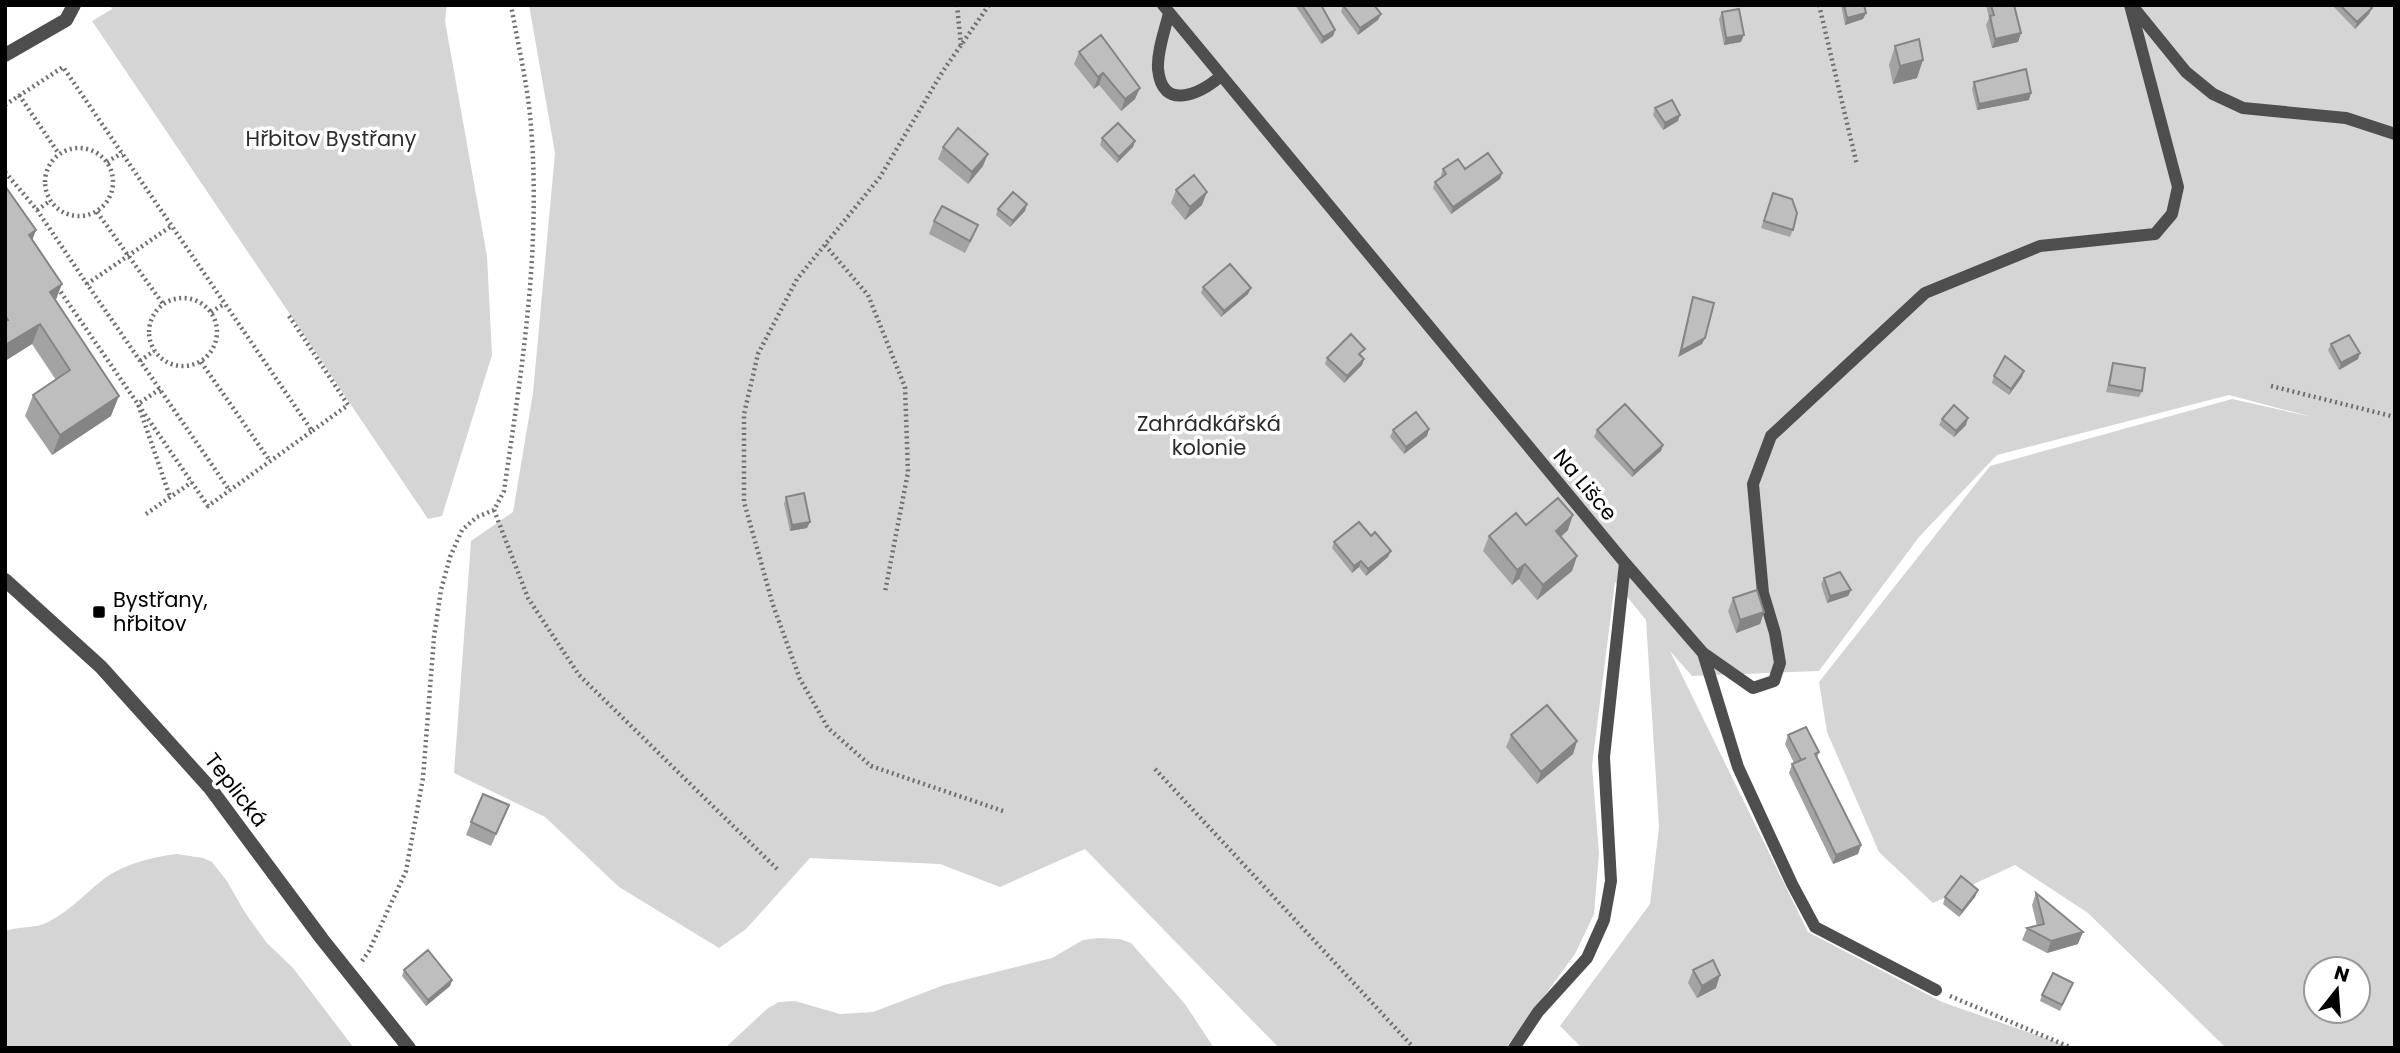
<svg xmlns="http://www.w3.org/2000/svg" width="2400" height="1053" font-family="Poppins,sans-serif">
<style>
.green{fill:#d5d5d5;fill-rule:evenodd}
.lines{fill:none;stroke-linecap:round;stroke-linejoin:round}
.path{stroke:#707070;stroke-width:4.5;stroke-dasharray:2 3.5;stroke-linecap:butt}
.lane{stroke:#4e4e4e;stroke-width:12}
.street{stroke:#4e4e4e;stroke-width:14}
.wall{fill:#a3a3a3}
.shaded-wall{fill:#858585}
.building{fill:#bebebe;stroke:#858585;stroke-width:2}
.poi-dot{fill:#000;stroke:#fff;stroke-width:2.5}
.labels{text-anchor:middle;stroke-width:7;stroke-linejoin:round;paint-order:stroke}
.park-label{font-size:21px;fill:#2c2c2c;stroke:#fff}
.street-label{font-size:21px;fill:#000;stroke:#fff}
.poi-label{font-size:21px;fill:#000;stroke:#fff;text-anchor:start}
</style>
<rect width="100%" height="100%" fill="#fff"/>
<path class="green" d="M 110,5 L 447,5 L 445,21 L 487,256 L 492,355 L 442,516 L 428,519 L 92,21 L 112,9 Z
M 529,5 L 2395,5 L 2395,1048 L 2226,1048 L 2088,913 L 2015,865 L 1933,903 L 1879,852 L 1827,732 L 1819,682 L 1990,466 L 2232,399 L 2312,417 L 2229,395 L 1997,455 L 1919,537 L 1819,671 L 1692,676 L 1670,651 L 1808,932 L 1942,1002 L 2073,1048 L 1582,1048 L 1560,1026 L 1650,904 L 1659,827 L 1646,620 L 1615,582 L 1592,766 L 1599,853 L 1594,914 L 1575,954 L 1506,1048 L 1279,1048 L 1085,849 L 1000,887 L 940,864 L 810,858 L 746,929 L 719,948 L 619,887 L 545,817 L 454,773 L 471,541 L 513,512 L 533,393 L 555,153 ZM 2316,969 L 2358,969 L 2358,1011 L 2316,1011 Z
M 177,854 L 203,858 L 212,862 L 227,881 L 244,911 L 266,942 L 293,968 L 354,1048 L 5,1048 L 5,931 C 19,926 35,929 48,922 C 68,912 83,896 100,882 C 120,865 151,857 177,854 Z
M 1098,938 L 1120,939 L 1131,943 L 1185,1004 L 1214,1048 L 725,1048 L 768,1008 L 779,1002 L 795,1001 L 840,1014 L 873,1012 L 944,985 L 1052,958 L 1083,940 Z"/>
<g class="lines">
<path class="path" d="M 957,5 L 961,45
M 989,5 L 943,71 L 880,177 L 797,279 L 758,354 L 744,414 L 744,502 L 773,605 L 800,679 L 828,728 L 871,766 L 1003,811
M 1819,5 L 1857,165
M 19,95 L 59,154
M 5,105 L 63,67 L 312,431 L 208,506 L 58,288
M45 182a34 34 0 1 1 68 0a34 34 0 1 1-68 0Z
M 107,162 L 122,153
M 5,172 L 37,210 L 87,284
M 37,210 L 50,201
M 97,212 L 163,304
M 170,227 L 87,284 L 230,491
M 825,245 L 868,295 L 905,387 L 908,472 L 885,592
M149 332a34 34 0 1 1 68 0a34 34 0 1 1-68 0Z
M 211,312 L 224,304
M 289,316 L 348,405 L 312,431
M 140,361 L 154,351
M 201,362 L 270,461
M 2271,386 L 2395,417
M 160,389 L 138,404 L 170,497
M 494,510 L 528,598 L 579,675 L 777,869
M 146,514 L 192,482
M 1155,769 L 1414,1048
M 362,961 L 369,951 L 406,871 L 423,778 L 434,637 L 441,590 L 450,557 L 462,530 L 477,517 L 494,510 L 504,491 C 522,367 541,252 531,126 C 528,86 518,45 511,5
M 1950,996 L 2072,1048"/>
<path class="lane" d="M 1163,5 L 1625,563 L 1703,653 L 1738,767 L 1792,884 L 1815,927 L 1936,990
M 2134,8 L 2186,72 L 2213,94 L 2243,108 L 2346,118 L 2395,134
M 1169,13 C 1165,30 1157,51 1158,69 C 1162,112 1200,94 1221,76
M 1703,653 L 1753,688 L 1774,681 L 1780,663 L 1775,633 L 1763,593 L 1753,484 L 1771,436 L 1925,293 L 2040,246 L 2155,234 L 2172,214 L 2178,187 L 2130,5
M 1514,1048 L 1538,1012 L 1587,958 L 1604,920 L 1611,881 L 1604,757 L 1625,563"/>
<path class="street" d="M 5,55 L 66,20 L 74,5
M 5,580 L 101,667 L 210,788 L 322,939 L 409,1048"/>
</g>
<path class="wall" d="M 1295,5 L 1321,5 L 1335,30 L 1333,36 L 1321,44 Z
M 1343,5 L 1381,14 L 1378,20 L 1358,35 L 1341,12 Z
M 1841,5 L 1864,5 L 1866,13 L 1863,19 L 1845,25 Z
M 1986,5 L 2014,5 L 2021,33 L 2018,42 L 1992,48 L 1986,25 L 1989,18 Z
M 2332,5 L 2369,5 L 2369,14 L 2355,29 Z
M 1722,12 L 1741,42 L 1724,45 L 1719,19 Z
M 1895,46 L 1917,78 L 1893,84 L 1889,65 Z
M 1079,52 L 1135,99 L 1121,111 L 1099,85 L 1094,89 L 1074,64 Z
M 1974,82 L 2029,100 L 1977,110 L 1972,89 Z
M 1655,108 L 1678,121 L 1663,130 L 1653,115 Z
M 1102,138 L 1135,141 L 1133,147 L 1117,163 L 1100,145 Z
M 943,147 L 983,166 L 968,184 L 938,159 Z
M 1443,169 L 1465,169 L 1502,173 L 1500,179 L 1451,214 L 1433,188 L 1435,182 L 1442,177 L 1441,175 Z
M 5,186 L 36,230 L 32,240 L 56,301 L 111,416 L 52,455 L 25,416 L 33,395 L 56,380 L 32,344 L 5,361 Z
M 1176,190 L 1202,205 L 1185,220 L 1171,203 Z
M 1773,193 L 1793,230 L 1790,237 L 1761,228 Z
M 1027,204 L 1025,211 L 1010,227 L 996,215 L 998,209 Z
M 934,221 L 973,237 L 965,253 L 929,234 Z
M 1203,287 L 1248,294 L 1221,317 L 1201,293 Z
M 1693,297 L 1702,344 L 1678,357 L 1691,304 Z
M 2331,344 L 2358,359 L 2339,370 L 2328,350 Z
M 1363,355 L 1362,356 L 1364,359 L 1362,365 L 1344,383 L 1325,364 L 1327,358 Z
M 2113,363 L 2142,391 L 2139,397 L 2106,392 Z
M 2024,371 L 2022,377 L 2009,395 L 1992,383 L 1994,376 Z
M 1942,419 L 1966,425 L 1954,437 L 1939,425 Z
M 1429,429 L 1427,436 L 1404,454 L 1390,437 L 1393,430 Z
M 1597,430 L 1663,445 L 1661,451 L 1632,477 L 1594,437 Z
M 786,497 L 807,528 L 790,531 L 784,504 Z
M 1526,525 L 1568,530 L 1561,537 L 1577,556 L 1572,571 L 1537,600 L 1519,579 L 1512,585 L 1483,551 L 1489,536 Z
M 1334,542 L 1388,557 L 1366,576 L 1359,567 L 1352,573 L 1332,548 Z
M 1824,578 L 1851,590 L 1848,596 L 1827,603 L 1821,584 Z
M 1733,598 L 1764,612 L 1760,624 L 1736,633 L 1728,611 Z
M 1511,735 L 1577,741 L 1573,754 L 1537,784 L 1506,747 Z
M 1788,735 L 1819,752 L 1817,758 L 1861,845 L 1858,854 L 1833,864 L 1789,773 L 1792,764 L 1794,763 L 1785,744 Z
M 509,805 L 491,846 L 466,835 L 471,822 Z
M 1978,890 L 1975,897 L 1959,917 L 1943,904 L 1945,897 Z
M 2036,893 L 2078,944 L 2047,953 L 2022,940 L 2027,928 L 2037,926 L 2032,905 Z
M 404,970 L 452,980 L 450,986 L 426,1006 L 402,976 Z
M 1693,970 L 1716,988 L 1697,998 L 1688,983 Z
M 2073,983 L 2060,1011 L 2040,1001 L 2042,995 Z"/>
<path class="shaded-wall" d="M 2372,8 L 2369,14 L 2355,29 L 2357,22 Z
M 1866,13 L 1863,19 L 1845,25 L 1847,18 Z
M 1381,14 L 1378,20 L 1358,35 L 1360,28 Z
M 1335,30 L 1333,36 L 1321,44 L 1323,37 Z
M 2021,33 L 2018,42 L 1992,48 L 1995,39 Z
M 1744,35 L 1741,42 L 1724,45 L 1726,38 Z
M 1923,60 L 1917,78 L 1893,84 L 1900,66 Z
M 1103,73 L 1099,85 L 1094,89 L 1098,77 Z
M 1140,88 L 1135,99 L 1121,111 L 1125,99 Z
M 2031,93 L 2029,100 L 1977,110 L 1979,104 Z
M 1680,115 L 1678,121 L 1663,130 L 1665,123 Z
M 1135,141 L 1133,147 L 1117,163 L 1119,157 Z
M 988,154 L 983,166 L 968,184 L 972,172 Z
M 1502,173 L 1500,179 L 1451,214 L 1453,207 Z
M 1207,192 L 1202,205 L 1185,220 L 1190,207 Z
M 1027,204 L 1025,211 L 1010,227 L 1013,221 Z
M 36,230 L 28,251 L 29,235 Z
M 62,284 L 54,305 L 50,292 Z
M 1251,288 L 1248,294 L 1221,317 L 1224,311 Z
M 40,324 L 32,344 L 5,361 L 5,345 Z
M 1705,338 L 1702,344 L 1678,357 L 1681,351 Z
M 2360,353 L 2358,359 L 2339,370 L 2341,363 Z
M 1364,359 L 1362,365 L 1344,383 L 1347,376 Z
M 2024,371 L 2022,377 L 2009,395 L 2011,389 Z
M 119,396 L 111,416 L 52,455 L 60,435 Z
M 1968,418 L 1966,425 L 1954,437 L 1956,431 Z
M 1429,429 L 1427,436 L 1404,454 L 1406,447 Z
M 1663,445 L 1661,451 L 1632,477 L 1634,471 Z
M 1573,515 L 1568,530 L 1550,546 L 1556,531 Z
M 810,522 L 807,528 L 790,531 L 792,525 Z
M 1391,551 L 1388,557 L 1366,576 L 1368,569 Z
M 1577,556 L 1572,571 L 1537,600 L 1543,585 Z
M 1361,561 L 1359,567 L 1352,573 L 1354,566 Z
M 1525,564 L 1519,579 L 1512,585 L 1517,570 Z
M 1851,590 L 1848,596 L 1827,603 L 1830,596 Z
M 1764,612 L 1760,624 L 1736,633 L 1740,620 Z
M 1577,741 L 1573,754 L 1537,784 L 1541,772 Z
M 1861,845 L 1858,854 L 1833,864 L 1836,855 Z
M 1978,890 L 1975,897 L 1959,917 L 1962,911 Z
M 2083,932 L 2078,944 L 2047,953 L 2051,941 Z
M 1720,975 L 1716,988 L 1697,998 L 1702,986 Z
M 452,980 L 450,986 L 426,1006 L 428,1000 Z"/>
<path class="building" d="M 1302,5 L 1321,5 L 1335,30 L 1323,37 Z
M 1343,5 L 1374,5 L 1381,14 L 1360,28 Z
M 1844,5 L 1864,5 L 1866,13 L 1847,18 Z
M 1991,5 L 2014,5 L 2021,33 L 1995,39 L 1990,16 L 1994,15 Z
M 2340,5 L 2369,5 L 2372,8 L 2357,22 Z
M 1739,9 L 1744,35 L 1726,38 L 1722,12 Z
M 1101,35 L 1140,88 L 1125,99 L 1103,73 L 1098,77 L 1079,52 Z
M 1919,39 L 1923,60 L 1900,66 L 1895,46 Z
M 2026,69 L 2031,93 L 1979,104 L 1974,82 Z
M 1672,100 L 1680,115 L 1665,123 L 1655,108 Z
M 1118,123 L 1135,141 L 1119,157 L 1102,138 Z
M 958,128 L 988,154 L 972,172 L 943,147 Z
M 1488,153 L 1502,173 L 1453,207 L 1435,182 L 1446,174 L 1443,169 L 1458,159 L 1465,169 Z
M 1194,175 L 1207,192 L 1190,207 L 1176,190 Z
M 5,186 L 36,230 L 29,235 L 62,284 L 50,292 L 119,396 L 60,435 L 33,395 L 70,370 L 40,324 L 5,345 L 5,321 L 8,320 L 5,316 Z
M 1013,192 L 1027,204 L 1013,221 L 998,209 Z
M 1773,193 L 1792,199 L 1797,213 L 1793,230 L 1764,221 Z
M 942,206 L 978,225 L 970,241 L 934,221 Z
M 1230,264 L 1251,288 L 1224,311 L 1203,287 Z
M 1693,297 L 1714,303 L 1705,338 L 1681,351 Z
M 1351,334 L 1365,349 L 1359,354 L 1364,359 L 1347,376 L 1327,358 Z
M 2349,335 L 2360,353 L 2341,363 L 2331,344 Z
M 2005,356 L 2024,371 L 2011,389 L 1994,376 Z
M 2113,363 L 2145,368 L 2142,391 L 2109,385 Z
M 1625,404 L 1663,445 L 1634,471 L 1597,430 Z
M 1954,405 L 1968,418 L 1956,431 L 1942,419 Z
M 1416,412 L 1429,429 L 1406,447 L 1393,430 Z
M 804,493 L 810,522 L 792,525 L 786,497 Z
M 1558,498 L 1573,515 L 1556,531 L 1577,556 L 1543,585 L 1525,564 L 1517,570 L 1489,536 L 1516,513 L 1526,525 Z
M 1359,522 L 1371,536 L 1375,532 L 1391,551 L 1368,569 L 1361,561 L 1354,566 L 1334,542 Z
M 1840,572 L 1851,590 L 1830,596 L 1824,578 Z
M 1757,590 L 1764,612 L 1740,620 L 1733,598 Z
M 1547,705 L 1577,741 L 1541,772 L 1511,735 Z
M 1806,727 L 1819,752 L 1815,754 L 1861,845 L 1836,855 L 1792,764 L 1806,758 L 1801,760 L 1788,735 Z
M 483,794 L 509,805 L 496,834 L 471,822 Z
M 1961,876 L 1978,890 L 1962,911 L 1945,897 Z
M 2036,893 L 2083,932 L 2051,941 L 2027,928 L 2044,924 Z
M 428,950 L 452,980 L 428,1000 L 404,970 Z
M 1713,960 L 1720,975 L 1702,986 L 1693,970 Z
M 2053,973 L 2073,983 L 2062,1005 L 2042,995 Z"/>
<rect class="poi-dot" x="92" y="605" width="14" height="14" rx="3.5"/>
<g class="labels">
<g class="park-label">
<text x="331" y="146">Hřbitov Bystřany</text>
<text x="1209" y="431">Zahrádkářská<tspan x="1209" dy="24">kolonie</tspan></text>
</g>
<g class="street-label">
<text transform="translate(1585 485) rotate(50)" y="7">Na Lišce</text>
<text transform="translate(236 790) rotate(52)" y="7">Teplická</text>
</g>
<g class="poi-label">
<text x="113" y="607">Bystřany,<tspan x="113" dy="24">hřbitov</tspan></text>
</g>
</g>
<rect width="2400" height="1053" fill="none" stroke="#000000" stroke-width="14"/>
<g transform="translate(2337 990) rotate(17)"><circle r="33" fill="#ffffff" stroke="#999999" stroke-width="2"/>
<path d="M0-5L12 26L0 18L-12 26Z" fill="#000000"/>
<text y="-10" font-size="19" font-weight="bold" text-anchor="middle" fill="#000000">N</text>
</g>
</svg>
